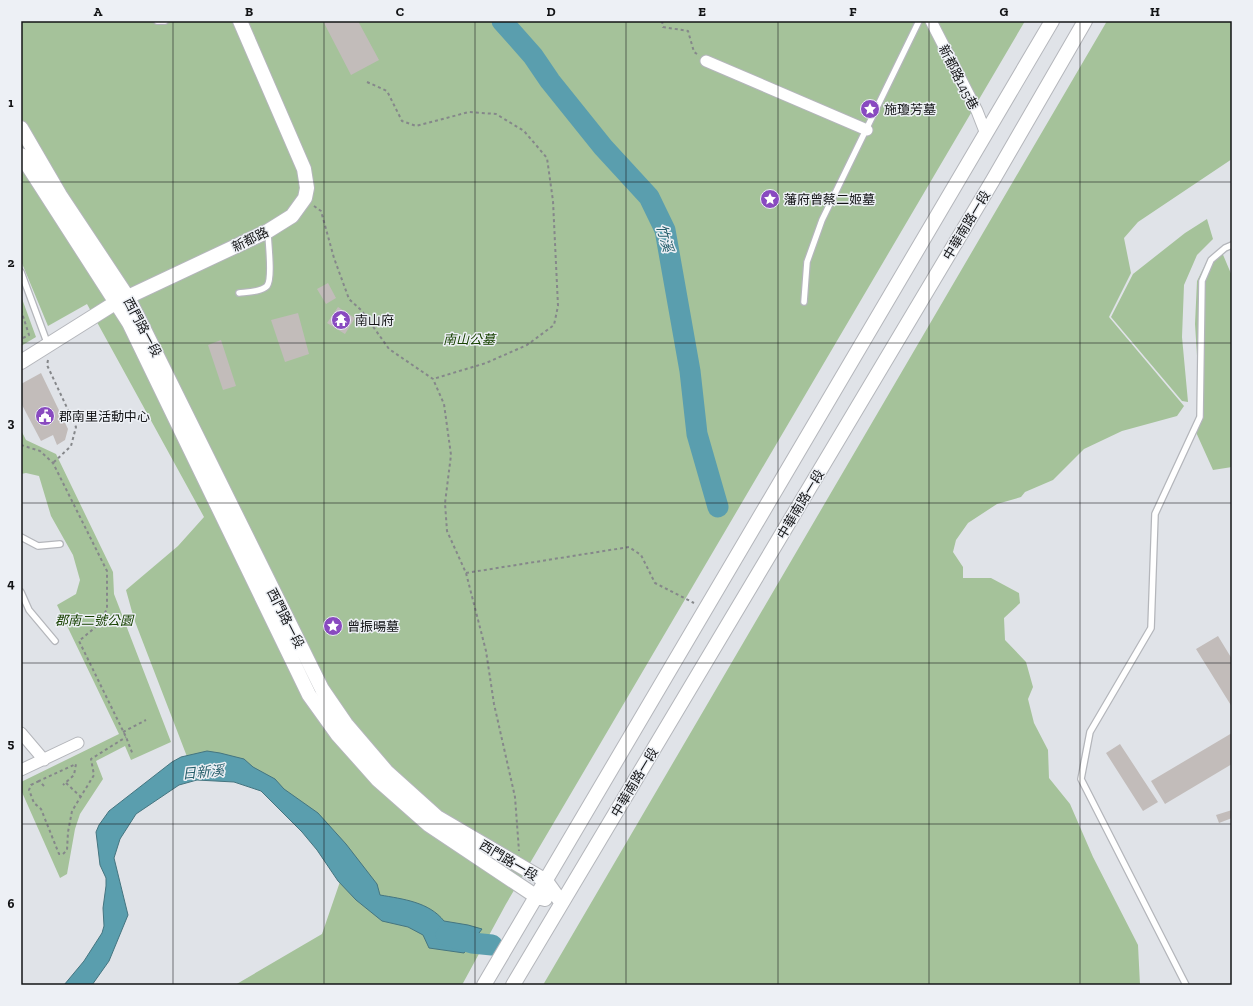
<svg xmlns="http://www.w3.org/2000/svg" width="1253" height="1006" font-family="'Zilla Slab','Noto Sans TC',serif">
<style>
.green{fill:#a5c29a}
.water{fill:#5a9eae;stroke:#457580}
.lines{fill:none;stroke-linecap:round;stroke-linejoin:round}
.river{stroke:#5a9eae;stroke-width:21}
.building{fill:#c2bcba}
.service-casing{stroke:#b4b6bb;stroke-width:8}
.minor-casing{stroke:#b4b6bb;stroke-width:13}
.tertiary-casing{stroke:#b4b6bb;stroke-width:16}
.path{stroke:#85878a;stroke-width:2;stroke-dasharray:3 3;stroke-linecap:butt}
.service{stroke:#fff;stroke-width:5.5}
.minor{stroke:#fff;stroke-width:11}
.tertiary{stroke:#fff;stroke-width:14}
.grid{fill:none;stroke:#131416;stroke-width:1;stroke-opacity:0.55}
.labels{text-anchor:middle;stroke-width:3;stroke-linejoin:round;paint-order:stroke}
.street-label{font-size:13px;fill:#131416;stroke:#edf0f5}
.poi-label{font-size:13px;fill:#131416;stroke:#edf0f5;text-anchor:start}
.park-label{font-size:13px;font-style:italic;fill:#174100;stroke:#edf0f5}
.water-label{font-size:14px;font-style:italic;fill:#265e6b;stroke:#edf0f5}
.neatline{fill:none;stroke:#131416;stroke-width:1.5}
.grid-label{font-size:13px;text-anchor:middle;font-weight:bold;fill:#131416}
</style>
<rect width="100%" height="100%" fill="#e0e3e8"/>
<path class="green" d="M 21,21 L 1025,21 L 506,904 L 462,985 L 235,985 L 322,934 L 343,873 L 268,783 L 191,767 L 134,619 L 126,590 L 178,546 L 204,517 L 87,304 L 48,326 L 21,261 Z
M 1107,21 L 1232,21 L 1232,159 L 1138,222 L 1124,238 L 1131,273 L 1109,317 L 1184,406 L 1177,416 L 1122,431 L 1084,449 L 1053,480 L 1025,492 L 1021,497 L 997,504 L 968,523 L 956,540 L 953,552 L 963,567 L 963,578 L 991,578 L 1019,593 L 1020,603 L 1004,618 L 1005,640 L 1026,662 L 1033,687 L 1028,699 L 1034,723 L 1048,750 L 1049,778 L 1070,804 L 1093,857 L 1138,945 L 1140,985 L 543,985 Z
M 1207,219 L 1213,239 L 1197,255 L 1184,285 L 1182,337 L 1188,402 L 1182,401 L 1111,317 L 1133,274 L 1185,233 Z
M 1221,250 L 1232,276 L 1232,467 L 1213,470 L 1195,430 L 1200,403 L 1195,324 L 1197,281 L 1208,259 Z
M 21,296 L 36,337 L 21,346 Z
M 21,430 L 26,440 L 56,454 L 113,572 L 114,594 L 171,742 L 131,760 L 125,746 L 96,761 L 103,779 L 80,814 L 75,829 L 67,874 L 60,878 L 21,790 L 21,782 L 119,734 L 57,605 L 76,594 L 80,580 L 73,555 L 51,516 L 39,476 L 26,473 L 21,474 Z"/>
<path class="water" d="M 207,751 L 220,753 L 244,759 L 253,767 L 275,779 L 284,789 L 318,813 L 346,844 L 377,884 L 380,895 C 403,899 429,902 444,921 L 468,925 L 482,929 L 464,953 L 429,948 L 423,935 L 408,927 L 382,921 L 356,900 L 338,881 L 317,850 L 302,832 L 261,791 L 234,782 L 197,780 L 179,785 L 136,814 L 120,839 L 114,858 L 128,915 L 109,961 L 92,985 L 64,985 L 84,961 L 102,933 L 104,926 L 103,908 L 106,886 L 106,878 L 100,865 L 96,832 L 99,825 L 109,811 L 172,762 L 181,757 Z"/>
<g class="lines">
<path class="river" d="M 502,21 L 533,56 L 550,81 L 603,147 L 649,197 L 665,230 L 690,371 L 697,434 L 718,507
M 446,935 L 472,943 L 492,945"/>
</g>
<path class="building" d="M 323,21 L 358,21 L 379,60 L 351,75 Z
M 328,283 L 336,298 L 326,304 L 317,289 Z
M 338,307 L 355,318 L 345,334 L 327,323 Z
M 298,313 L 309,354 L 285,362 L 271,320 Z
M 221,340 L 236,386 L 223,390 L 208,345 Z
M 41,373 L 68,429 L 65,440 L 57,445 L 53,435 L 41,441 L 21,403 L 21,384 Z
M 1218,636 L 1232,659 L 1232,707 L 1196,649 Z
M 1232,733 L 1232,764 L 1165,804 L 1151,781 Z
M 1120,744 L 1158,802 L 1143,811 L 1106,753 Z
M 1232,810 L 1232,818 L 1219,823 L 1216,815 Z"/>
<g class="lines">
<g class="service-casing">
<path id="service" d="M 157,21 L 165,21
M 21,272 L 48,345
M 239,293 C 247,292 261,292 267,286 C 273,278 268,243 268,232
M 804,302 L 807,262 L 822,220 L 919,21
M 21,537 L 38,546 L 60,544
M 21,592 L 29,610 L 55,641
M 1186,985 L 1081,779 L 1090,732 L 1151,628 L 1155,514 L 1200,417 L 1202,281 L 1211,260 L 1225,248 L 1232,245"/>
</g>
<g class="minor-casing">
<path id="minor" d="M 931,21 L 977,111 L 986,134
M 706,61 L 867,130
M 21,733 L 44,760
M 21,770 L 78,743"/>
</g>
<g class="tertiary-casing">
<path id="tertiary" d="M 21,128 L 60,195 L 127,296 L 138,317 L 322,689 L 346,724 L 387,772 L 437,817 L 546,881 L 561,902
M 21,155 L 129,323 L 309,695 L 337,734 L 378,780 L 429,825 L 537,897 L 545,899
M 21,362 L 115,303 L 268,231 L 292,216 L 305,198 L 307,188 L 304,169 L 240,21
M 484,985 L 1052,21
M 513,985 L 993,180 L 1085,21"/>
</g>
<path class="path" d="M 662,21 L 663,27 L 688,31 L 694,52 L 697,54
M 367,82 L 387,91 L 402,121 L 416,126 L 469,112 L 496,114 L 524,131 L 547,158 L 553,201 L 558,306 L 554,325 L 527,345 L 486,363 L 433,379
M 314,206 L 321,211 L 334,258 L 349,299 L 362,311 L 389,349 L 433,379 L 444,404 L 451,455 L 445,503 L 447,531 L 466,573 L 486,651 L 494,704 L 515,797 L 519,851
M 21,310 L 29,335 L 21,339
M 48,360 L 47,365 L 76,427 L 71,446 L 53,463
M 21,445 L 40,451 L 53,463 L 107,571 L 107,609 L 98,625 L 79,641 L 126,737 L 133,755
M 466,573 L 629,547 L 641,555 L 655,583 L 694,603
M 123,732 L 146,720
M 39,781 L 31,785 L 29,790 L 34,803 L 41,809 L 59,854 L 63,854 L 67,850 L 68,832 L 72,811 L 94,775 L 91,759 L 126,737
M 66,783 L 82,798
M 44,786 L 39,781 L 76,764 L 74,775 L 63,785"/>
<use href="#service" class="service"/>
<use href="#minor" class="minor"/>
<use href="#tertiary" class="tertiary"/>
</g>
<path class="grid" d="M 173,21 L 173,985M 324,21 L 324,985M 475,21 L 475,985M 626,21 L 626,985M 778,21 L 778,985M 929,21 L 929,985M 1080,21 L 1080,985M 21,182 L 1232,182M 21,343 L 1232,343M 21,503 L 1232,503M 21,663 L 1232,663M 21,824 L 1232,824"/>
<defs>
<g id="sight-disc" transform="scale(1)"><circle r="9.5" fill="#894ac0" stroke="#edf0f5"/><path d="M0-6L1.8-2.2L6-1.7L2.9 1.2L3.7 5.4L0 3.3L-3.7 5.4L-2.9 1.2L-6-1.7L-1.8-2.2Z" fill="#fff"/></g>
<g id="temple-disc" transform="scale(1)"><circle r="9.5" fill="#894ac0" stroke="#edf0f5"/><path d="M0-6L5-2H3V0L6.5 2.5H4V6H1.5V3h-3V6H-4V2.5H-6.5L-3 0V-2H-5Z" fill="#fff"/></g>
<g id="civic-disc" transform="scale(1)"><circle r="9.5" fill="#894ac0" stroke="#edf0f5"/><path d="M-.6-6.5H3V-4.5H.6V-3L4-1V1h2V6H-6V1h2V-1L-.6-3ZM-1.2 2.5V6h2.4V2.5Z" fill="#fff"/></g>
</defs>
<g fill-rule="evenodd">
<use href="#sight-disc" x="870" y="109"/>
<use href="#sight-disc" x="770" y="199"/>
<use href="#temple-disc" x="341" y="320"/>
<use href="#civic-disc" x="45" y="416"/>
<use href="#sight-disc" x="333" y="626"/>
</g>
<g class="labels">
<g class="street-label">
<text transform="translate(959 77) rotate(63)" y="5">新都路145巷</text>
<text transform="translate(966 225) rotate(-59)" y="5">中華南路一段</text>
<text transform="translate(250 239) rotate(-26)" y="5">新都路</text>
<text transform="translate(143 327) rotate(62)" y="5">西門路一段</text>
<text transform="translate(800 504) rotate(-59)" y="5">中華南路一段</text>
<text transform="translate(286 618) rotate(63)" y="5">西門路一段</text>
<text transform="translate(634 782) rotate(-59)" y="5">中華南路一段</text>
<text transform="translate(509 860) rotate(31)" y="5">西門路一段</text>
</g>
<g class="poi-label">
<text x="884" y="114">施瓊芳墓</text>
<text x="784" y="204">藩府曾蔡二姬墓</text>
<text x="355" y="325">南山府</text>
<text x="59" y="421">郡南里活動中心</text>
<text x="347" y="631">曾振暘墓</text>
</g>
<g class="park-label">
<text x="469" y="344">南山公墓</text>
<text x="94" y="625">郡南二號公園</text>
</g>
<g class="water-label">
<text transform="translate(665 238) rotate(75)" y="5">竹溪</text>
<text transform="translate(203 772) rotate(-5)" y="5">日新溪</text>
</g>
</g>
<rect width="1253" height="1006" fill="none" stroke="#edf0f5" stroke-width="44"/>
<rect x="22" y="22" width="1209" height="962" class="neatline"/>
<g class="grid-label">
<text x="98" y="16">A</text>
<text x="249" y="16">B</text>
<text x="400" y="16">C</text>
<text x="551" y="16">D</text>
<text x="702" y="16">E</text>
<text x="853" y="16">F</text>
<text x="1004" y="16">G</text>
<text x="1155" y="16">H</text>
<text x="11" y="107">1</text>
<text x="11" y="267">2</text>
<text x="11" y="427">3</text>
<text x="11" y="588">4</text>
<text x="11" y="748">5</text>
<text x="11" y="908">6</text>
</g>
</svg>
